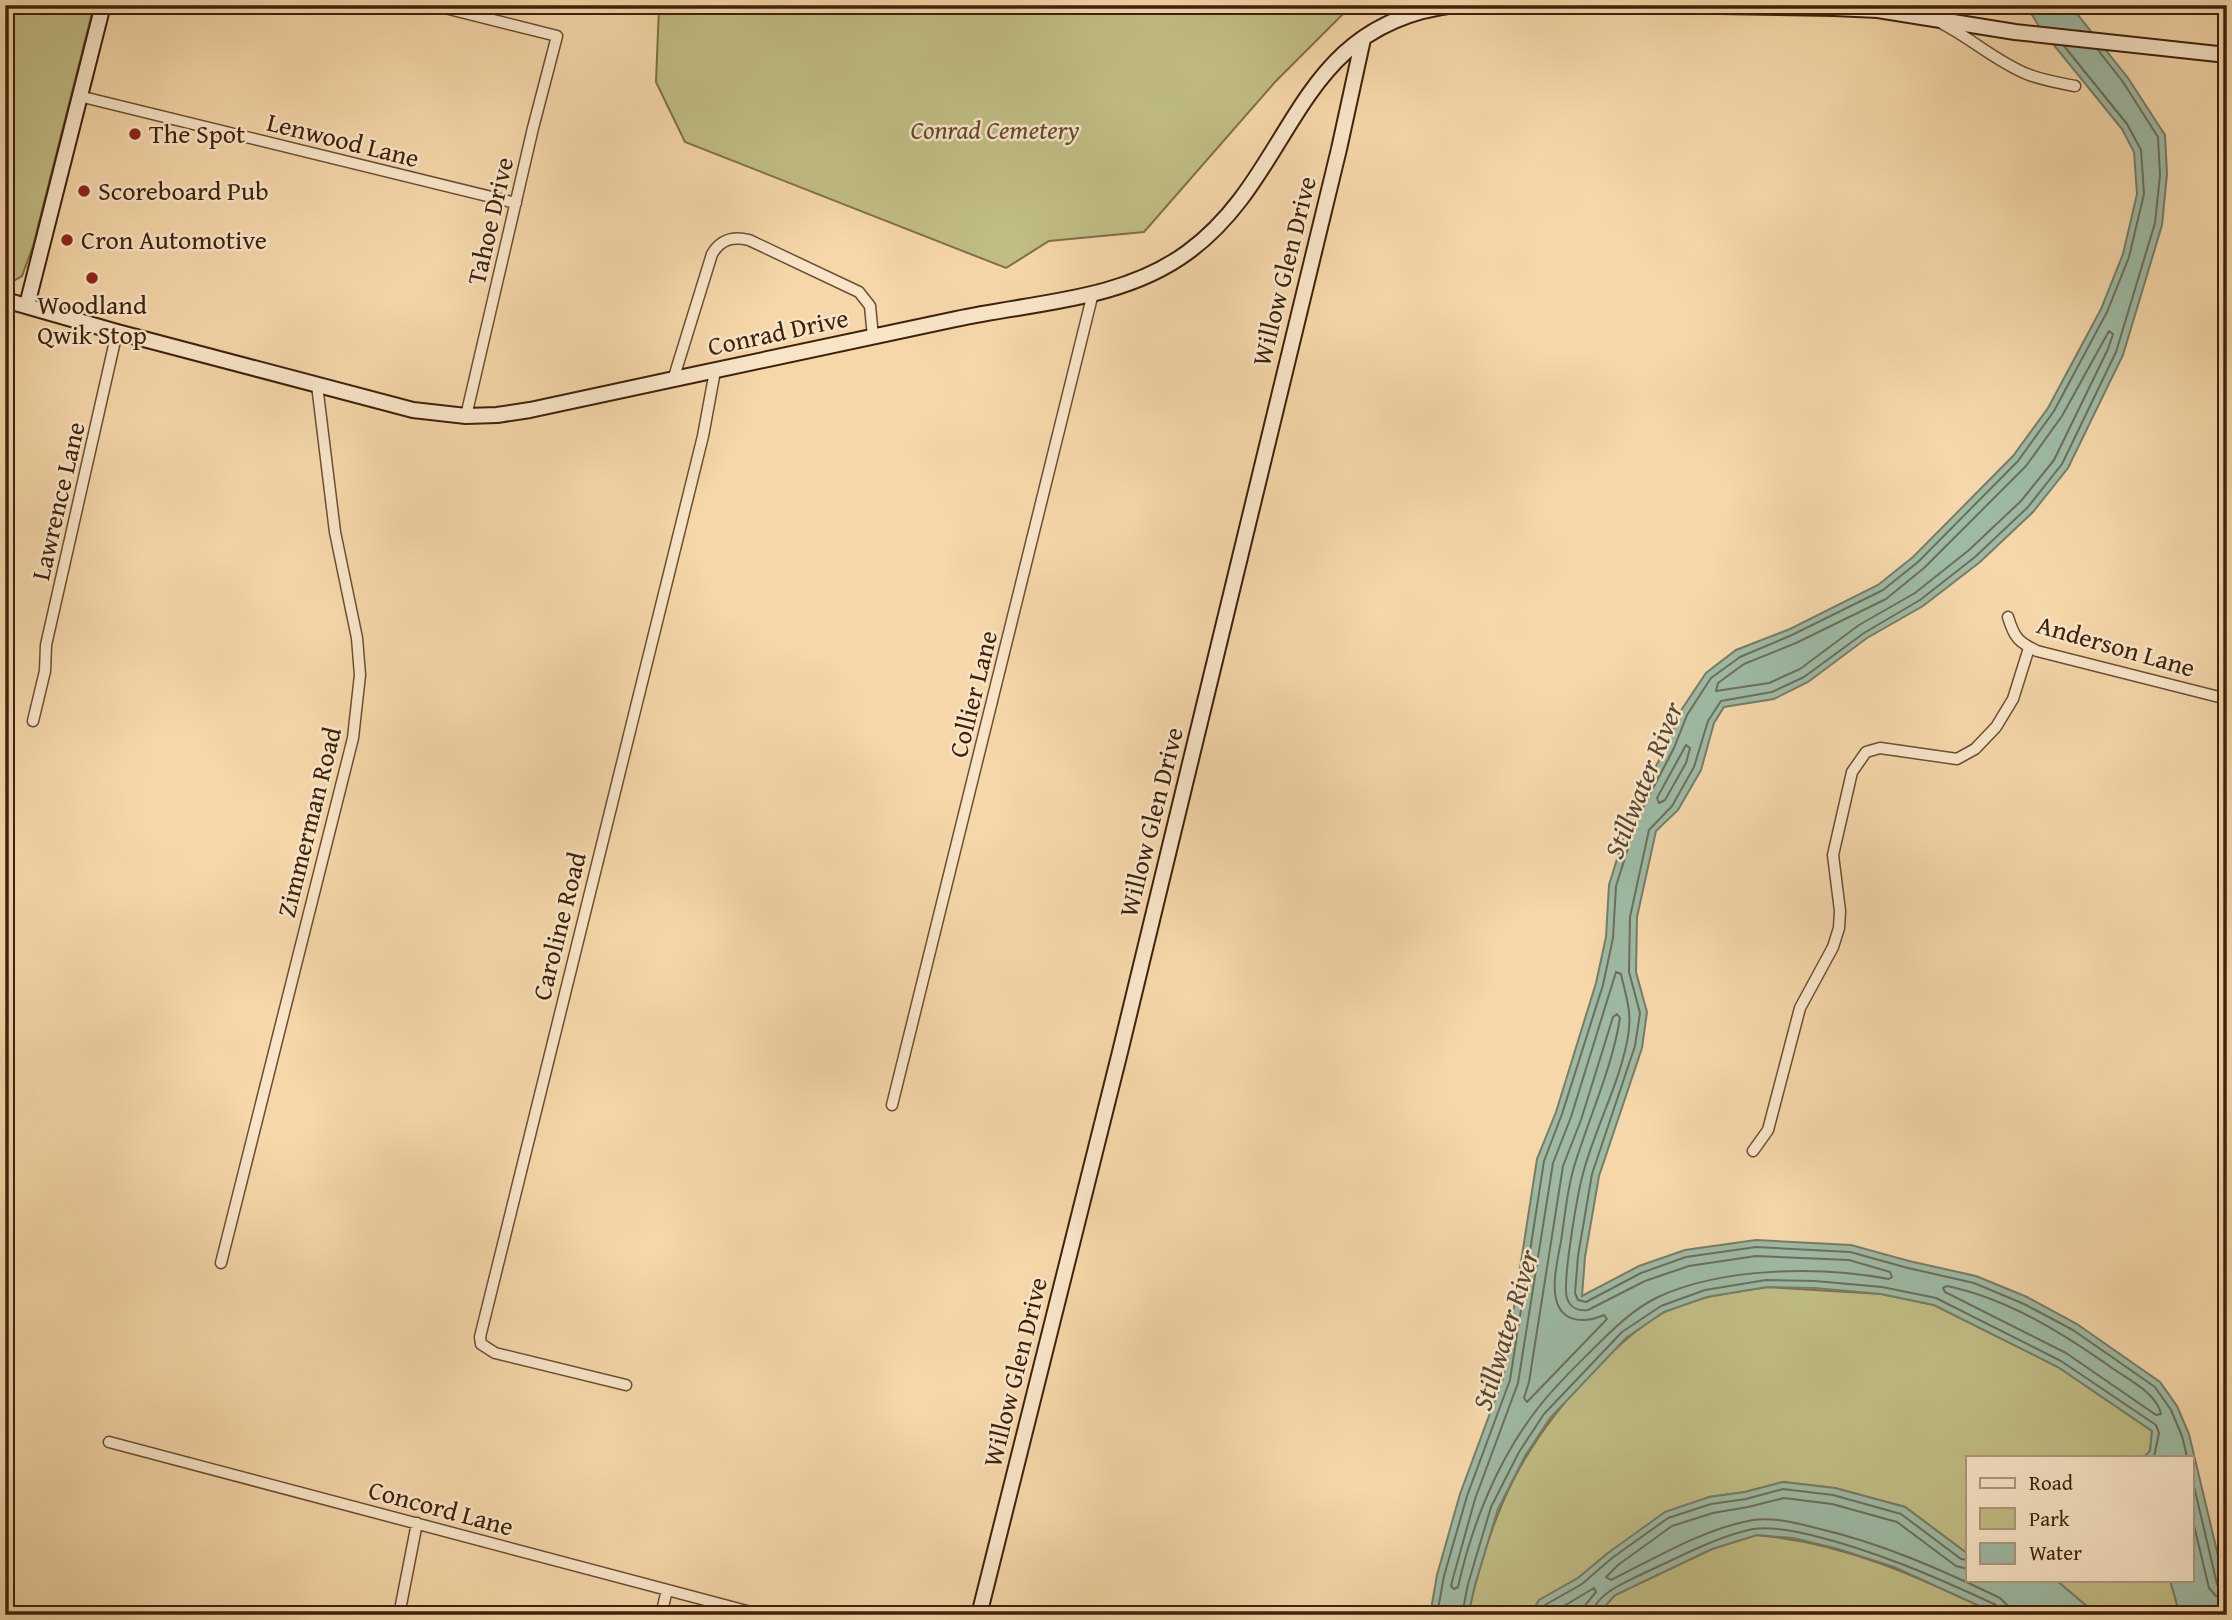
<svg xmlns="http://www.w3.org/2000/svg" width="2232" height="1620" font-family="'Gentium Book Plus',serif">
<style>
.green{fill:#c1bd85;stroke:#806f48;stroke-width:2}
.water{fill:#9dbaa5;stroke:#777d67;stroke-width:2}
.lines{fill:none;stroke-linecap:round;stroke-linejoin:round}
.shore{stroke:#6e6e58;stroke-width:2}
.street-casing{stroke:#6c4e33;stroke-width:13}
.secondary-casing{stroke:#3f210b;stroke-width:18}
.street{stroke:#f8e5c8;stroke-width:10}
.secondary{stroke:#f8e5c8;stroke-width:14}
.poi-dot{fill:#8f2418;stroke:#f8e5c8;stroke-width:2.5}
.labels{text-anchor:middle;stroke-width:5;stroke-linejoin:round;paint-order:stroke}
.park-label{font-size:26px;font-style:italic;fill:#60482a;stroke:#f8e5c8}
.poi-label{font-size:26px;fill:#3f210b;stroke:#f8e5c8;text-anchor:start}
.street-label{font-size:26px;fill:#3f210b;stroke:#f8e5c8}
.water-label{font-size:28px;font-style:italic;fill:#564732;stroke:#f8e5c8}
</style>
<rect width="100%" height="100%" fill="#f5d7aa"/>
<filter id="stains"><feTurbulence type="fractalNoise" baseFrequency=".00286" numOctaves="4"/><feColorMatrix values="0 0 0 0 .2 0 0 0 0 .09 0 0 0 0 .02 0 0 0 .5 -.17"/></filter>
<radialGradient id="worn" r=".72"><stop offset=".6" stop-color="#630" stop-opacity="0"/><stop offset="1" stop-color="#630" stop-opacity=".3"/></radialGradient>
<path class="green" d="M 5,5 L 94,5 L 33,246 L 22,276 L 5,286 Z
M 583,5 L 1352,5 L 1275,82 L 1144,232 L 1049,241 L 1006,268 L 685,142 L 656,82 L 659,7 L 603,14 Z
M 1767,1287 L 1881,1294 L 1934,1305 L 2058,1367 L 2152,1431 L 2150,1451 L 2144,1457 L 1968,1457 L 1968,1554 L 1905,1507 L 1835,1488 L 1783,1482 L 1745,1492 L 1709,1497 L 1608,1553 L 1578,1578 L 1540,1600 L 1530,1615 L 1468,1615 C 1491,1511 1522,1443 1597,1367 C 1617,1347 1638,1327 1663,1313 C 1694,1296 1733,1293 1767,1287 Z
M 1756,1535 C 1844,1542 1921,1578 1999,1615 L 1597,1615 L 1615,1595 L 1712,1549 Z
M 2056,1580 L 2170,1580 L 2180,1615 L 2097,1615 Z"/>
<path class="water" d="M 2026,5 L 2070,5 L 2128,78 L 2165,135 L 2167,174 L 2162,225 L 2123,355 L 2068,468 L 2033,512 L 1980,562 L 1923,606 L 1867,638 L 1808,682 L 1774,699 L 1724,707 L 1714,723 L 1701,770 L 1678,810 L 1656,831 L 1637,917 L 1636,972 L 1647,1012 L 1642,1048 L 1599,1176 L 1585,1257 L 1582,1296 L 1639,1266 L 1685,1250 L 1756,1240 L 1851,1245 L 1909,1261 L 1976,1276 L 2027,1297 L 2077,1324 L 2160,1382 L 2177,1406 L 2189,1434 L 2227,1593 L 2227,1615 L 2180,1615 L 2170,1580 L 2192,1580 L 2192,1457 L 2144,1457 L 2150,1451 L 2152,1431 L 2058,1367 L 1934,1305 L 1881,1294 L 1815,1288 L 1767,1287 L 1707,1297 L 1664,1312 L 1626,1338 L 1550,1418 L 1525,1456 L 1498,1509 L 1475,1585 L 1468,1615 L 1430,1615 L 1437,1575 L 1460,1494 L 1503,1378 L 1537,1159 L 1556,1112 L 1596,983 L 1606,937 L 1609,885 L 1631,814 L 1667,745 L 1680,712 L 1706,673 L 1736,650 L 1790,629 L 1878,585 L 1913,557 L 2013,456 L 2048,408 L 2101,309 L 2123,254 L 2137,194 L 2134,152 L 2122,129 L 2040,28 Z
M 1783,1482 L 1835,1488 L 1905,1507 L 1968,1554 L 1968,1580 L 2056,1580 L 2097,1615 L 1999,1615 L 1894,1567 L 1838,1549 L 1793,1538 L 1757,1535 L 1712,1549 L 1615,1595 L 1597,1615 L 1530,1615 L 1539,1600 L 1578,1578 L 1608,1553 L 1665,1512 L 1709,1497 L 1745,1492 Z"/>
<g class="lines">
<path class="shore" d="M 2098,50 L 2123,82 L 2158,137 L 2160,175 L 2155,223 L 2116,352 L 2062,464 L 2028,507 L 1975,557 L 1920,600 L 1864,633 L 1804,677 L 1772,692 L 1721,701 L 1708,721 L 1694,767 L 1672,806 L 1649,830 L 1630,917 L 1629,972 L 1640,1013 L 1635,1046 L 1592,1174 L 1578,1256 L 1575,1293 L 1578,1300 L 1586,1302 L 1641,1273 L 1686,1257 L 1756,1247 L 1850,1252 L 1908,1268 L 1974,1283 L 2024,1304 L 2073,1330 L 2155,1387 L 2171,1410 L 2182,1436 L 2187,1457
M 2109,331 L 2113,334 L 2108,349 L 2054,460 L 2021,501 L 1969,550 L 1915,593 L 1859,625 L 1800,669 L 1769,683 L 1716,691 L 1718,683 L 1744,664 L 1796,643 L 1886,599 L 1924,568 L 2026,466 L 2062,416 Z
M 1686,745 L 1690,748 L 1686,763 L 1665,800 L 1659,803 L 1657,798 Z
M 1616,972 L 1621,974 C 1627,1001 1633,1014 1627,1042 C 1618,1086 1596,1127 1584,1170 C 1578,1190 1562,1282 1567,1298 C 1570,1308 1579,1311 1588,1310 L 1645,1281 L 1689,1266 L 1756,1256 L 1849,1260 L 1890,1272 L 1892,1277 L 1889,1279 C 1820,1266 1723,1267 1658,1297 C 1633,1309 1611,1331 1592,1350 C 1573,1369 1554,1387 1538,1408 C 1498,1459 1472,1524 1458,1587 L 1454,1589 L 1451,1586 L 1453,1578 L 1475,1499 L 1518,1383 L 1553,1163 L 1571,1117 Z
M 1617,1014 L 1620,1018 C 1612,1069 1589,1117 1574,1167 C 1567,1190 1565,1216 1561,1241 C 1558,1258 1552,1282 1556,1299 C 1562,1324 1586,1323 1604,1315 L 1607,1319 L 1527,1402 L 1524,1398 L 1529,1382 L 1563,1166 L 1581,1120 L 1613,1017 Z
M 1947,1286 C 2009,1299 2064,1334 2115,1370 C 2131,1381 2157,1394 2161,1414 L 2156,1415 L 2066,1353 L 1945,1292 L 1943,1288 Z
M 2192,1478 L 2217,1584 L 2220,1589 L 2227,1590
M 2192,1517 L 2209,1588 L 2216,1596 L 2227,1598
M 1968,1569 L 1956,1566 L 1897,1522 L 1832,1504 L 1784,1498 L 1748,1507 L 1713,1513 L 1672,1526 L 1618,1565 L 1606,1577 L 1611,1580 C 1656,1558 1703,1529 1753,1520 C 1773,1517 1797,1523 1816,1528 C 1881,1543 1940,1569 2000,1598 L 2007,1605 L 2009,1615
M 1437,1615 L 1444,1576 L 1467,1496 L 1510,1380 L 1544,1161 L 1562,1114 L 1603,985 L 1613,938 L 1616,886 L 1638,817 L 1674,748 L 1687,715 L 1711,678 L 1740,657 L 1792,635 L 1883,590 L 1918,562 L 2018,461 L 2054,411 L 2107,312 L 2129,257 L 2144,194 L 2141,150 L 2127,124 L 2064,46
M 1462,1615 L 1468,1584 L 1491,1507 L 1519,1452 L 1544,1414 L 1622,1332 L 1661,1306 L 1705,1290 L 1766,1280 L 1815,1281 L 1882,1287 L 1936,1298 L 2061,1361 L 2156,1425 L 2159,1433 L 2154,1457
M 1538,1615 L 1545,1605 L 1582,1584 L 1612,1558 L 1668,1518 L 1711,1504 L 1746,1499 L 1783,1489 L 1833,1495 L 1901,1514 L 1961,1559 L 1968,1560
M 1549,1615 L 1594,1588 L 1596,1592 L 1586,1604 L 1584,1615
M 1592,1615 C 1595,1593 1627,1582 1644,1573 C 1680,1557 1715,1537 1753,1529 C 1771,1526 1794,1531 1811,1535 C 1876,1551 1936,1577 1996,1605 L 2000,1615"/>
<g class="street-casing">
<path id="street" d="M 433,5 L 557,36 L 533,128 L 466,416
M 1943,24 C 1972,39 1997,62 2027,74 C 2042,80 2059,83 2075,86
M 79,96 L 516,203
M 673,380 L 712,254 C 721,239 733,236 749,240 L 859,292 L 870,306 L 873,337
M 2008,617 C 2014,637 2018,642 2037,651 L 2227,699
M 33,721 L 45,671 L 46,645 L 117,332
M 892,1105 L 1093,293
M 1753,1151 L 1768,1130 L 1800,1008 L 1833,947 L 1839,928 L 1840,911 L 1833,855 L 1852,772 L 1866,752 L 1880,748 L 1957,759 L 1975,749 L 1996,727 L 2013,699 L 2029,648
M 221,1263 L 353,738 L 360,675 L 357,638 L 335,532 L 317,385
M 626,1385 L 495,1353 L 481,1344 L 480,1337 L 703,436 L 715,371
M 109,1442 L 762,1615
M 399,1615 L 417,1523
M 661,1615 L 667,1590"/>
</g>
<g class="secondary-casing">
<path id="secondary" d="M 1655,5 L 1834,8 L 1878,10 L 2015,32 L 2227,55
M 5,300 L 117,332 L 413,410 L 466,416 L 497,415 L 530,410 C 672,380 814,348 956,319 C 1034,302 1122,301 1188,252 C 1297,172 1292,24 1455,5
M 27,305 L 103,5
M 979,1615 L 1120,1052 L 1339,149 L 1363,39"/>
</g>
<use href="#street" class="street"/>
<use href="#secondary" class="secondary"/>
</g>
<g class="poi-dot">
<circle cx="135" cy="134" r="7"/>
<circle cx="84" cy="191" r="7"/>
<circle cx="67" cy="240" r="7"/>
<circle cx="92" cy="278" r="7"/>
</g>
<g class="labels">
<g class="park-label">
<text x="995" y="139">Conrad Cemetery</text>
</g>
<g class="poi-label">
<text x="149" y="143">The Spot</text>
<text x="98" y="200">Scoreboard Pub</text>
<text x="81" y="249">Cron Automotive</text>
<text x="92" y="314" text-anchor="middle">Woodland<tspan x="92" dy="30">Qwik Stop</tspan></text>
</g>
<g class="street-label">
<text transform="translate(343 140) rotate(14)" y="9">Lenwood Lane</text>
<text transform="translate(490 221) rotate(-77)" y="9">Tahoe Drive</text>
<text transform="translate(1284 271) rotate(-76)" y="9">Willow Glen Drive</text>
<text transform="translate(778 332) rotate(-12)" y="9">Conrad Drive</text>
<text transform="translate(58 501) rotate(-77)" y="9">Lawrence Lane</text>
<text transform="translate(2116 646) rotate(16)" y="9">Anderson Lane</text>
<text transform="translate(973 694) rotate(-76)" y="9">Collier Lane</text>
<text transform="translate(309 822) rotate(-76)" y="9">Zimmerman Road</text>
<text transform="translate(1151 822) rotate(-76)" y="9">Willow Glen Drive</text>
<text transform="translate(559 926) rotate(-76)" y="9">Caroline Road</text>
<text transform="translate(1015 1372) rotate(-76)" y="9">Willow Glen Drive</text>
<text transform="translate(441 1508) rotate(15)" y="9">Concord Lane</text>
</g>
<g class="water-label">
<text transform="translate(1643 780) rotate(-68)" y="10">Stillwater River</text>
<text transform="translate(1505 1330) rotate(-73)" y="10">Stillwater River</text>
</g>
</g>
<rect width="2232" height="1620" fill="none" stroke="#f5d7aa" stroke-width="28"/>
<rect x="7" y="7" width="2218" height="1606" fill="none" stroke="#3f210b" stroke-width="3.5"/>
<rect x="14" y="14" width="2204" height="1592" fill="none" stroke="#3f210b" stroke-width="2"/>
<rect x="1966" y="1456" width="228" height="126" fill="#f8e5c8" stroke="#ae977c" stroke-width="2"/>
<rect x="1980" y="1478" width="35" height="10" fill="#f8e5c8" stroke="#ae977c" stroke-width="2"/>
<text x="2029" y="1490" font-size="21" fill="#3f210b">Road</text>
<rect x="1980" y="1508" width="35" height="21" fill="#c1bd85" stroke="#ae977c" stroke-width="2"/>
<text x="2029" y="1526" font-size="21" fill="#3f210b">Park</text>
<rect x="1980" y="1543" width="35" height="21" fill="#9dbaa5" stroke="#ae977c" stroke-width="2"/>
<text x="2029" y="1560" font-size="21" fill="#3f210b">Water</text>
<rect width="100%" height="100%" filter="url(#stains)"/>
<rect width="100%" height="100%" fill="url(#worn)"/>
</svg>
